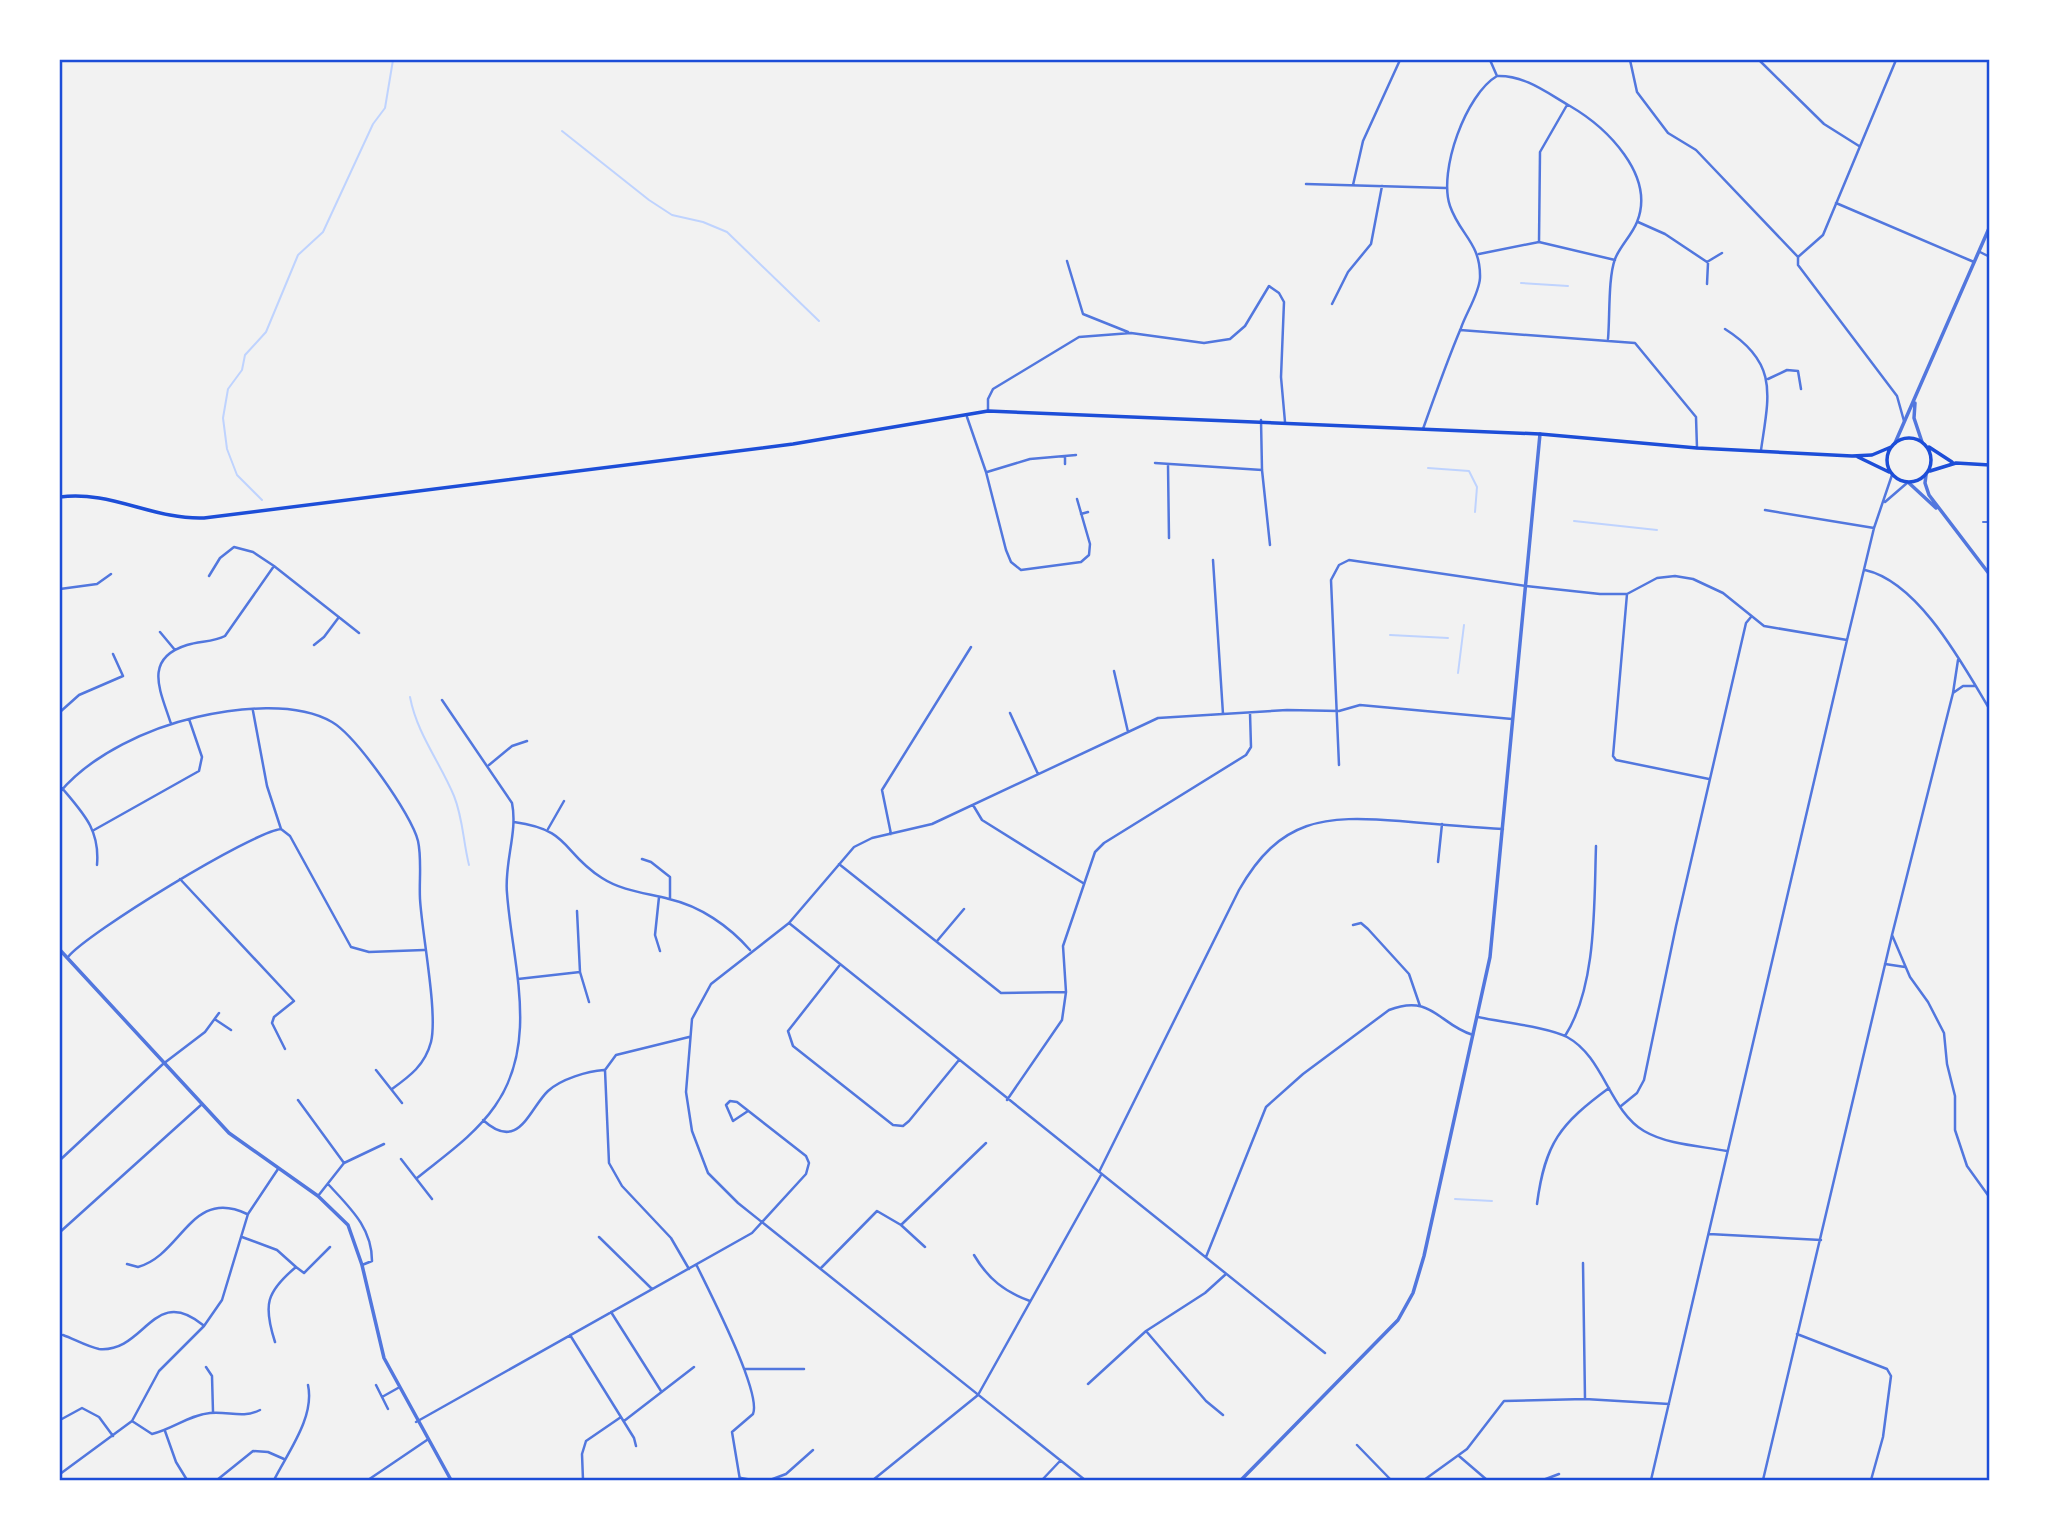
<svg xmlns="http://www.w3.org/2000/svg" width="2049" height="1540" font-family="Lora,serif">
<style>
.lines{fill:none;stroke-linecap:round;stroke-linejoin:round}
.stream{stroke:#bfd3fe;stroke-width:2}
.service{stroke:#5277de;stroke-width:2}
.minor{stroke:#5277de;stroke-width:2.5}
.tertiary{stroke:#5277de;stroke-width:3.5}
.secondary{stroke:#1d4ed8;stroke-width:3.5}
.neatline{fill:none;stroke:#1d4ed8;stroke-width:2.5}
</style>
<rect width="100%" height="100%" fill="#f2f2f2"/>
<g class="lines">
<path class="stream" d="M 562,131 L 649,200 L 672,215 L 703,222 L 727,232 L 819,321
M 1521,283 L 1568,286
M 1428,468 L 1469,471 L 1477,487 L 1475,512
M 262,500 L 237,475 L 227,449 L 223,418 L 228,389 L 242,370 L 245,355 L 266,332 L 298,255 L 323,232 L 373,124 L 385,108 L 393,60
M 1574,521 L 1657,530
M 1390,635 L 1448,638
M 1458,673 L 1464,625
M 410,697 C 417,734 440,762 454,796 C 463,818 463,841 469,865
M 1455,1199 L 1492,1201"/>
<path class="service" d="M 1983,522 L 1990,522"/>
<path class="minor" d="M 1490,60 L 1497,76 C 1525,75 1547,93 1570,106 C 1606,127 1656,175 1637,222 C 1632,235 1620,246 1615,259 C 1608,278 1610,317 1608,339
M 1630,60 L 1637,92 L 1668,133 L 1696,150 L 1798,257
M 1759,60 L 1824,124 L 1859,146
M 1306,184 L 1446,188
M 1353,185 L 1363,141 L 1400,60
M 1836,203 L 1974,262
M 1638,222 L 1665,234 L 1707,262 L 1722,253
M 1539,242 L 1540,152 L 1567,105
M 1980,252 L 1990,257
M 1479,254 L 1539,242 L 1615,260
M 1798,257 L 1823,235 L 1896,60
M 1798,257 L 1798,265 L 1897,396 L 1904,421
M 1067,261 L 1083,314 L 1128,332
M 1707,284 L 1708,263
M 1332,304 L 1348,272 L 1371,244 L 1382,186
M 1725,329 C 1779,363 1769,395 1761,450
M 1460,330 L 1635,343 L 1696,417 L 1697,448
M 1768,379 L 1787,370 L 1798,371 L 1801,389
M 988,410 L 988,399 L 993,389 L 1079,337 L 1131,333 L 1204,343 L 1230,339 L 1245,326 L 1269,286 L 1279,293 L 1284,302 L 1281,377 L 1285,422
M 967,417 L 986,472 L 1006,550 L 1011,562 L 1021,570 L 1081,562 L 1089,555 L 1090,544 L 1077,499
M 1261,420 L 1262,470 L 1270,545
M 1423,429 C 1435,395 1447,361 1461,328 C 1466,313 1479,294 1480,278 C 1481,243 1460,235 1450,206 C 1438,171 1466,94 1497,76
M 1065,456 L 1065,464
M 1155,463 L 1262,470
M 1168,465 L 1169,538
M 987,472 L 1030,459 L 1076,455
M 1885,502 L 1907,483
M 1765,510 L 1874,528
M 1081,514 L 1088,512
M 1213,560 L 1223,714
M 1865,570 C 1919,582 1963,665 1990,710
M 209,576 L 220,558 L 234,547 L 253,552 L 274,566
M 60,589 L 97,584 L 111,574
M 1627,594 L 1613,756 L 1616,760 L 1709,779
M 160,632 L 175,650
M 314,645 L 324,637 L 339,617
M 1114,671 L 1128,732
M 1953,693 L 1963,686 L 1975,686
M 253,711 L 267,786 L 281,829
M 60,712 L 79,695 L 123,676 L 113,654
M 1010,713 L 1038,774
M 171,724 C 161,692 142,659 187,645 C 199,641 214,642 225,636 L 274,566 L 359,633
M 489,765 L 512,746 L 527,741
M 1339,765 L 1331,580 L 1339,565 L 1349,560 L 1526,586 L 1600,594 L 1627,594 L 1657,578 L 1675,576 L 1693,579 L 1723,593 L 1764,626 L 1847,640
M 62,788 C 84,814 100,830 97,865
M 60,792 C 92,754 149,728 197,717 C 237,708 296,701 332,722 C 356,736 412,815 418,841 C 422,859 419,881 420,899 C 422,934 438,1013 431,1042 C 425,1065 410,1076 392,1089
M 973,805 L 982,820 L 1083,883
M 514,822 C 572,830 561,852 602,878 C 622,891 646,893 669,899 C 700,906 729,926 750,950
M 548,829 L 564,801
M 94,830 L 199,771 L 202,757 L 189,719
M 891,834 L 882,790 L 971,647
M 642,859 L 651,862 L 670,877 L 670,899
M 1438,862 L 1442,824
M 839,864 L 1001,993 L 1066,992
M 180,879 L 294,1001 L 274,1017 L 272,1023 L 285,1049
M 659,897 L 655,935 L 660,951
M 577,911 L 580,972 L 589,1002
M 789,923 L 1325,1353
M 1353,925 L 1361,923 L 1368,929 L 1409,974 L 1420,1006
M 1892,935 L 1910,977 L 1928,1002 L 1944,1033 L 1947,1064 L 1955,1096 L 1955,1130 L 1967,1166 L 1990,1198
M 937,941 L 964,909
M 68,957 C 87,933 252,832 281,829 L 290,836 L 351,947 L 369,952 L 424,950
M 1885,964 L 1905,967
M 839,966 L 788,1031 L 793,1046 L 893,1125 L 903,1126 L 909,1121 L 959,1060
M 518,979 L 580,972
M 1478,1017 C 1500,1022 1548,1027 1567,1037 C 1604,1057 1609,1110 1644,1131 C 1668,1145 1701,1146 1727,1151
M 216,1020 L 231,1030
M 1565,1036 C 1597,986 1594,904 1596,846
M 689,1037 L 616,1055 L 605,1070 L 609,1163 L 622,1186 L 671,1238 L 689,1269
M 376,1070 L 402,1103
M 298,1100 L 344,1163
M 1007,1100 L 1062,1020 L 1066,992 L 1063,946 L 1095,852 L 1104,843 L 1246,755 L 1251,747 L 1250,713
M 1621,1106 L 1637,1093 L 1644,1080 L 1676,926 L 1746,623 L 1751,617
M 483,1120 C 519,1153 529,1109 548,1091 C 561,1079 588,1071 604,1070
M 401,1159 L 432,1199
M 60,1160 L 163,1064 L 205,1032 L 219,1013
M 1099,1172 L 1239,890 C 1280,818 1324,815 1400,821 C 1434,824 1468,827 1503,829
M 417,1178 C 444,1156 475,1135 495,1106 C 540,1042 512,963 507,893 C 504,863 518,832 512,803 L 442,700
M 328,1184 C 349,1207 372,1227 372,1261 L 362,1265
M 318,1196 L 344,1163 L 384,1144
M 1537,1204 C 1545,1143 1560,1124 1609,1088
M 901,1225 L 925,1247
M 60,1232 L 201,1105
M 1709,1234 L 1821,1240
M 242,1237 L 277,1250 L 296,1267 C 266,1292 263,1305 275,1342
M 599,1237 L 652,1289
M 974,1255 C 988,1279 1005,1292 1030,1301
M 1206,1257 L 1266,1107 L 1303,1074 L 1389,1010 C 1432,993 1439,1025 1473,1035
M 1583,1263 L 1585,1399
M 127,1264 L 138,1267 C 182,1255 191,1187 247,1214
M 697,1266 C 709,1291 762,1393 753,1414 L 732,1432 L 740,1480
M 296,1267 L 304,1273 L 330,1247
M 821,1268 L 877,1211 L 901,1225 L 986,1143
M 611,1312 L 661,1391
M 1146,1331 L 1206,1401 L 1223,1415
M 1797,1334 L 1887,1369 L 1891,1376 L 1883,1437 L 1871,1480
M 63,1335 C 74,1339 88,1347 99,1349 C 145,1353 153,1284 203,1325
M 570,1335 L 634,1438 L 636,1446
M 206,1367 L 212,1376 L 213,1412
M 744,1369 L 804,1369
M 1088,1384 L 1146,1331 L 1205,1293 L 1226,1274
M 376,1385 L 388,1409
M 382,1397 L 398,1388
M 60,1420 L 82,1408 L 99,1417 L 113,1436
M 132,1421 L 152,1434 C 173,1429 189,1415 210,1413 C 229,1411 242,1419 260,1410
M 624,1421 L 694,1367
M 416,1422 L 752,1233 L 806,1174 L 809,1163 L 806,1156 L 737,1102 L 730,1101 L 726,1105 L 733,1121 L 748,1111
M 165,1431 L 176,1462 L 187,1480
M 1357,1445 L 1391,1480
M 1459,1456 L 1487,1480
M 60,1474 L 132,1421 L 159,1371 L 204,1326 L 222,1300 L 248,1214 L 278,1169
M 741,1478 L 752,1480
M 217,1480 L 253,1451 L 268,1452 L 284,1459
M 274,1480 C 288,1452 315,1417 308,1385
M 368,1480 L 427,1440
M 583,1480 L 582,1454 L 586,1441 L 621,1417
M 770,1480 L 786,1474 L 813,1450
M 873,1480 L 978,1395 L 1101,1175
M 1042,1480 L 1060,1461
M 1085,1480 L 738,1203 L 708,1173 L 692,1131 L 686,1092 L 692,1019 L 711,984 L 789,923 L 854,847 L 872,838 L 932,824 L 1158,718 L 1287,710 L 1339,711 L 1360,705 L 1512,719
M 1424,1480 L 1467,1449 L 1504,1401 L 1585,1399 L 1669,1404
M 1543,1480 L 1559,1474
M 1651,1480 L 1847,640 L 1874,528 L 1892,475
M 1763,1480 L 1892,935 L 1953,693 L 1958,660"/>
<path class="tertiary" d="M 1915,403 L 1914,418 L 1922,442
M 1895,443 L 1990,226
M 1926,475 L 1925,483 L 1929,495 L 1990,575
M 1909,483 L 1936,508
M 60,950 L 229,1133 L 318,1196 L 348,1225 L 362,1265 L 384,1358 L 451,1480
M 1241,1480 L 1398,1320 L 1413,1293 L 1424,1256 L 1490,957 L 1540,434"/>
<path class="secondary" d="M1887 460a22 22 0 1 1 44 0a22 22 0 1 1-44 0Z
M 1929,447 L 1952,462
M 1858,457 L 1889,472
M 1930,471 L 1956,463 L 1990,465
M 60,497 C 110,490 154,520 204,518 L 793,444 L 988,411 L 1540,434 L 1697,448 L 1852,456 L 1872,455 L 1891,447"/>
</g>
<rect width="2049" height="1540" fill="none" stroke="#ffffff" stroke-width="122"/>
<rect x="61" y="61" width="1927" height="1418" class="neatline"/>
</svg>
